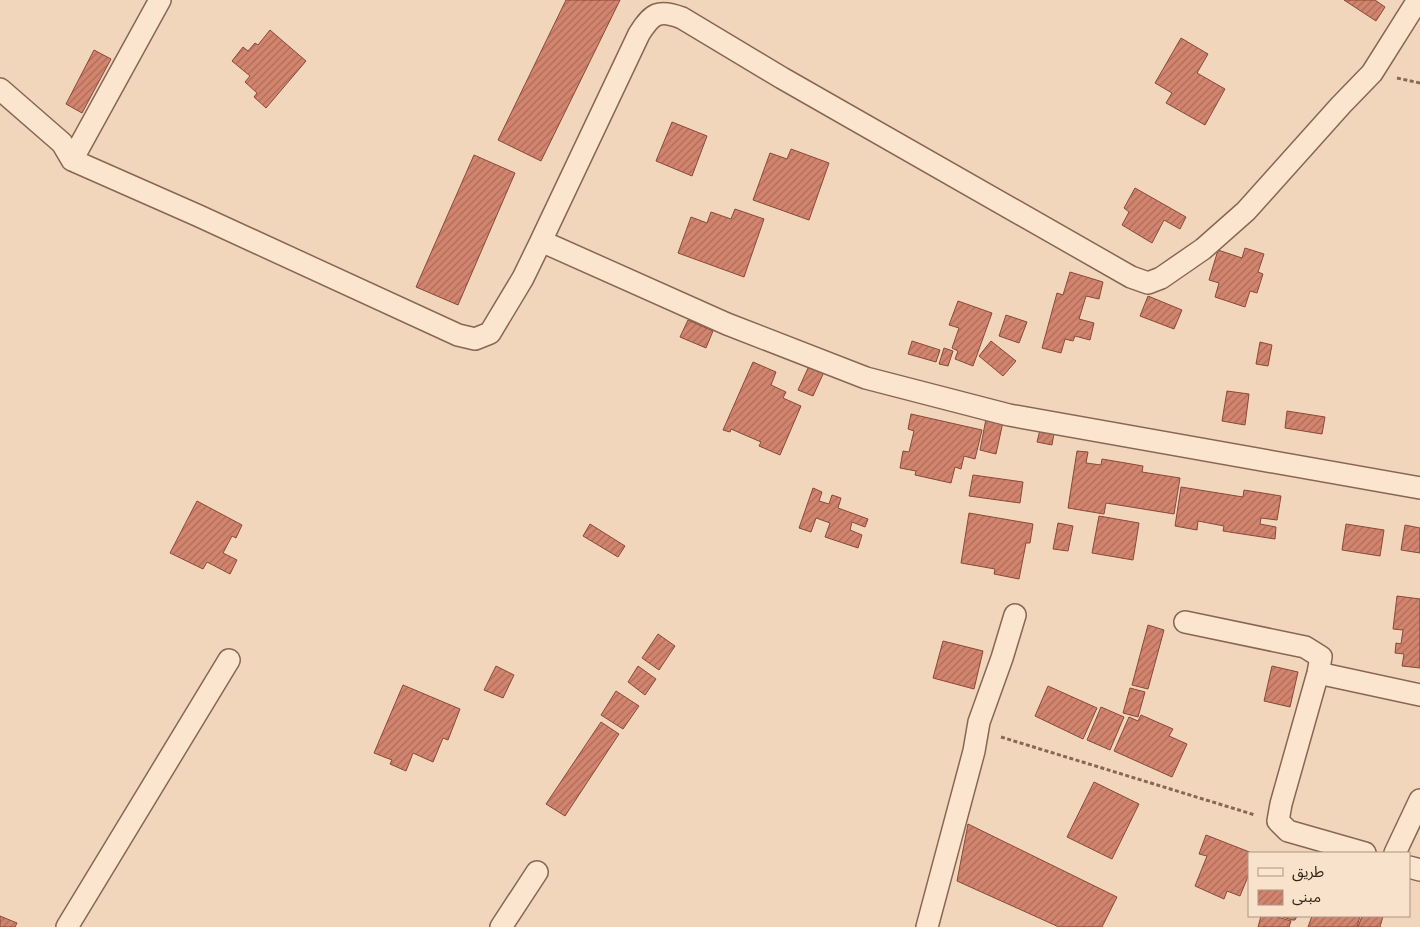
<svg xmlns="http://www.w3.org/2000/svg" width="1420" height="927" font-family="'Times New Roman','Noto Sans Arabic',serif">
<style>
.building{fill:url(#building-hatch);stroke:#894938}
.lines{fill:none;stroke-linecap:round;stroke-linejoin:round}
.street-casing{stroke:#896654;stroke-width:24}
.path{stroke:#896654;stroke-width:3;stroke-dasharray:4 2.5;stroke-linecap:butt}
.street{stroke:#fbe5ce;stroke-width:21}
</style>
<defs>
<pattern id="building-hatch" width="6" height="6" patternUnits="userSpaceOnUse" patternTransform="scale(1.25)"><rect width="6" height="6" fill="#d2846e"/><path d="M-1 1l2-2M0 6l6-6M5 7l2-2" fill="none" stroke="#ab6c5a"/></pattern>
</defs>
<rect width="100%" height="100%" fill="#f1d6bb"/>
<path class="building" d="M 566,0 L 620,0 L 541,161 L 498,140 Z
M 1344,0 L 1375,0 L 1385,7 L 1376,21 Z
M 270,30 L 306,61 L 266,108 L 254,97 L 257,93 L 245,82 L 250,76 L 232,61 L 243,47 L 248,51 L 255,43 L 258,45 Z
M 1181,38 L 1208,54 L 1197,73 L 1225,89 L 1205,125 L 1166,103 L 1172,93 L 1155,83 Z
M 94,50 L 111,59 L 82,113 L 66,104 Z
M 672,122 L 707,136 L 692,176 L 656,161 Z
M 791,149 L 829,163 L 809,220 L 753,200 L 770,153 L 787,159 Z
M 474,155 L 515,173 L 458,305 L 416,287 Z
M 1135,188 L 1186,217 L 1180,229 L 1164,220 L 1152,243 L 1122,225 L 1129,212 L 1124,208 Z
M 735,209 L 764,219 L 744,277 L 678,253 L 691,217 L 707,223 L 711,212 L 731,219 Z
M 1245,248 L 1264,254 L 1258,272 L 1263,274 L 1257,293 L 1250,291 L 1245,307 L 1215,297 L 1219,283 L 1209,280 L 1218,250 L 1242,258 Z
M 1070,272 L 1103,282 L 1099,299 L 1086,296 L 1079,319 L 1094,323 L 1090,340 L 1075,336 L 1073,341 L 1065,339 L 1061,353 L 1042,348 L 1057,293 L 1063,295 Z
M 1148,296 L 1182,310 L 1174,329 L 1140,316 Z
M 958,301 L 992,313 L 973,366 L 955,359 L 958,351 L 952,348 L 959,328 L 949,325 Z
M 1006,315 L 1027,322 L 1019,343 L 999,336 Z
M 688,320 L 713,331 L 706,348 L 680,337 Z
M 912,341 L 940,350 L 936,362 L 908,354 Z
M 991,341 L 1016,361 L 1003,376 L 979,356 Z
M 1260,342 L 1272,345 L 1268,366 L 1256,364 Z
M 944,348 L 953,351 L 948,366 L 939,364 Z
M 753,362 L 776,372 L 771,385 L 786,392 L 783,398 L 801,406 L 780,455 L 759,446 L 761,442 L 731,429 L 730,432 L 723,430 Z
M 809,366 L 824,372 L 813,396 L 798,390 Z
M 1227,391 L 1249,394 L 1245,425 L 1222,421 Z
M 1287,411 L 1325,417 L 1322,434 L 1285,428 Z
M 911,414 L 982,430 L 975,459 L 964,456 L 961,469 L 955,467 L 951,483 L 915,475 L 916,471 L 900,468 L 903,451 L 909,452 L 914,431 L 908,429 Z
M 986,419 L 1003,422 L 996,454 L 980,450 Z
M 1040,430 L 1054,433 L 1052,445 L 1037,442 Z
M 1077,451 L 1088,452 L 1086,463 L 1101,465 L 1102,459 L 1143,466 L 1142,472 L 1180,478 L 1174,514 L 1106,503 L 1104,514 L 1068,508 Z
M 973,475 L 1023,482 L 1020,503 L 969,496 Z
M 1181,487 L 1243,497 L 1244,490 L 1281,496 L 1277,520 L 1261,518 L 1260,524 L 1276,527 L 1275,539 L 1223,531 L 1224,526 L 1198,521 L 1197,530 L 1175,526 Z
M 813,488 L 822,492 L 819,501 L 829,504 L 832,495 L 841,498 L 838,508 L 868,519 L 865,527 L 852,522 L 850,530 L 862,535 L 858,548 L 825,537 L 830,523 L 816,518 L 811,532 L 799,528 Z
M 197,501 L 242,525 L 236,538 L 232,536 L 223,553 L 237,560 L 230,574 L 207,562 L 203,569 L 170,553 Z
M 969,513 L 1033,524 L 1030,543 L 1026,543 L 1019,579 L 994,574 L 995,569 L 961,563 Z
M 1099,516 L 1139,523 L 1133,560 L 1092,553 Z
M 1058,523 L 1073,526 L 1068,551 L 1053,549 Z
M 590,524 L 625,546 L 618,557 L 583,536 Z
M 1346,524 L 1384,530 L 1380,556 L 1342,550 Z
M 1405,525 L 1420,528 L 1420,553 L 1401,550 Z
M 1397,596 L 1420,599 L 1420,668 L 1402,666 L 1404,654 L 1395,653 L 1396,643 L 1401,644 L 1403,630 L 1393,629 Z
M 1148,625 L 1164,630 L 1148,689 L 1132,685 Z
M 658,634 L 675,646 L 659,670 L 642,658 Z
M 943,641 L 983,651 L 974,689 L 933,678 Z
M 496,666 L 514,675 L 503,698 L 484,690 Z
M 638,666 L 656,679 L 645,695 L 628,682 Z
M 1272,666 L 1298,672 L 1290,707 L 1264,701 Z
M 403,685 L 460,709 L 448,740 L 443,738 L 433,762 L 413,753 L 406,771 L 390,764 L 392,760 L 374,753 Z
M 1048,686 L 1097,708 L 1083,739 L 1035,716 Z
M 1130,688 L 1145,692 L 1138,717 L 1123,713 Z
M 616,691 L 639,706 L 623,729 L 601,715 Z
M 1101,707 L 1124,717 L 1110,750 L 1087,740 Z
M 1141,715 L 1173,729 L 1169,736 L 1187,744 L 1172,777 L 1114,751 L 1129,717 L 1138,721 Z
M 601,722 L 619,734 L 565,816 L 546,804 Z
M 1094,782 L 1139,804 L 1112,859 L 1067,837 Z
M 968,824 L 1117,897 L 1102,927 L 1059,927 L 957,881 Z
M 1206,835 L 1252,853 L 1249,853 L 1249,874 L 1240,896 L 1227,891 L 1224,899 L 1195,886 L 1207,856 L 1199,854 Z
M 0,916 L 17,923 L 15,927 L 0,927 Z
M 1261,916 L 1274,916 L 1291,921 L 1289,927 L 1258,927 Z
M 1280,916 L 1297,916 L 1295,920 L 1292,920 Z
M 1312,916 L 1360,916 L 1357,927 L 1308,927 Z
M 1362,916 L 1383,916 L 1380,927 L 1358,927 Z"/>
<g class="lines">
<g class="street-casing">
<path id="street" d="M 0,89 L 62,143 L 72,160 L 199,216 L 458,335 L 475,339 L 490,333 L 523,278 L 541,241 L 727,324 L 866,378 L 1009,415 L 1420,488
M 72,160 L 160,0
M 541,241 L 639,34 C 652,13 659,9 682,18 L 782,78 L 1131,277 L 1148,283 L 1161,278 L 1203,249 L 1246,211 L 1341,105 L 1372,73 L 1418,0
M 1185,622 L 1305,647 L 1321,657 L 1318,673 L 1281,804 L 1278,821 L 1288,831 L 1365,853
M 1318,673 L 1420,695
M 1395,853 L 1420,800
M 1409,867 L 1420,870
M 67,927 L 229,660
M 501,927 L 537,872
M 927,927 L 974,751 L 979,722 L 1002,658 L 1015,615"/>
</g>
<path class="path" d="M 1397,78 L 1420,83
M 1001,737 L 1255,815"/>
<use href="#street" class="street"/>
</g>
<rect x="1248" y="852" width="162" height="65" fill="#f8e2cb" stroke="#ab9584"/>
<rect x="1258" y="868" width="25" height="8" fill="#fbe5ce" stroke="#ab9584"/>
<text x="1292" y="877" font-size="15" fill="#37221a">طريق</text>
<rect x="1258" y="890" width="25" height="15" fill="url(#building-hatch)" stroke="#ab9584"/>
<text x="1292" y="902" font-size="15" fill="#37221a">مبنى</text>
</svg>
